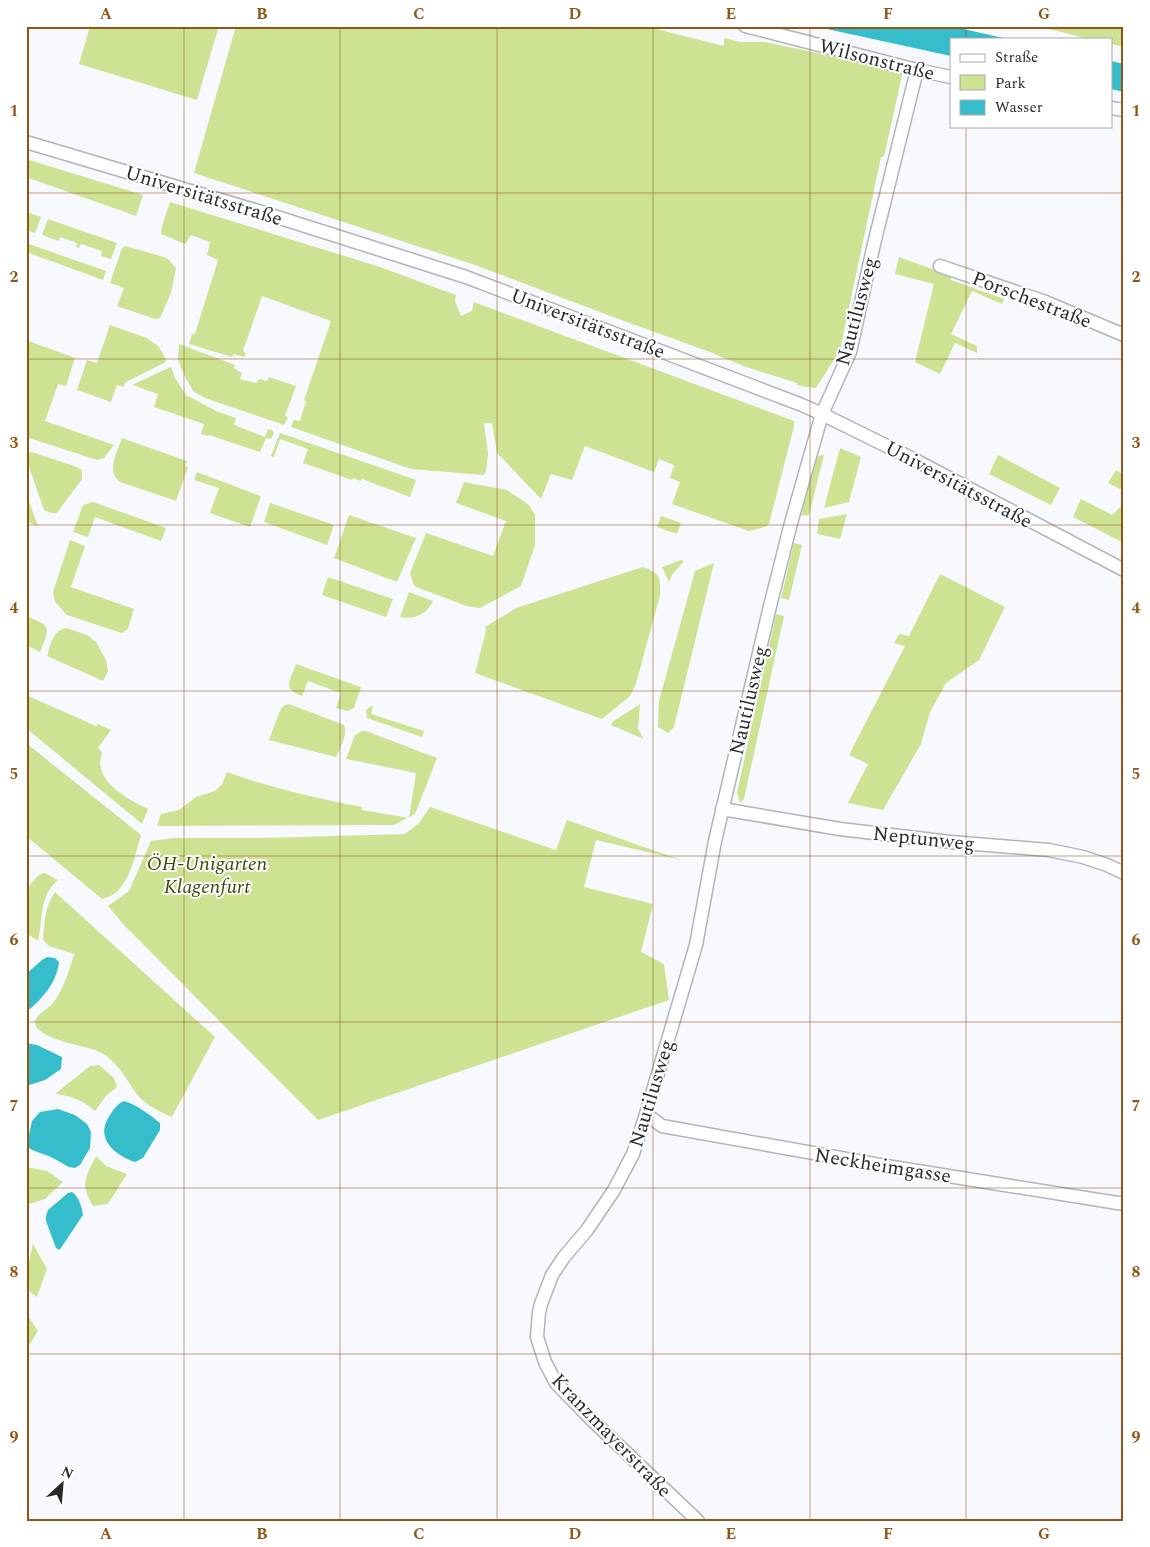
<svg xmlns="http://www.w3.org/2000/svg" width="1150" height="1547" font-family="Spectral,serif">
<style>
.green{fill:#cde292}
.water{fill:#36bdcb}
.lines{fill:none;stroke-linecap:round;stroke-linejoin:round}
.minor-casing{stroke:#b1b3bd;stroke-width:15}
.minor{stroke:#fff;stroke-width:12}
.grid{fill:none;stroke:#915515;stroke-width:1;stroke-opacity:0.55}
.labels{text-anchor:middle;stroke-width:4;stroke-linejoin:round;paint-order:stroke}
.street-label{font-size:20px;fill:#292a2e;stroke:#fff}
.park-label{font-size:20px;font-style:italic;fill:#3c4806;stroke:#fff}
.neatline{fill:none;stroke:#915515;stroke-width:2}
.grid-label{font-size:16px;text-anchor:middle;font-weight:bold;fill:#915515}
</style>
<rect width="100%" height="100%" fill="#f8f9fe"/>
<path class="green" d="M 90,26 L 219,26 L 197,100 L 79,64 Z
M 236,26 L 644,26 L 724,46 L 724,38 L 741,42 L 765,42 L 903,71 L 884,157 L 881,157 L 840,350 L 816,388 C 810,387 804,387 797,385 L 797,383 L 746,367 L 710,352 L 624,321 L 475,265 L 194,173 Z
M 1037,26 L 1124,26 L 1124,47 L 1111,44 L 1111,39 L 1089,39 Z
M 26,159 L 143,195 L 136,216 L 26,177 Z
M 170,202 L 380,267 L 456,295 L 455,301 L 461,316 L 472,311 L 474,302 L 794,421 L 794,426 L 769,524 L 765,527 L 749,531 L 672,504 L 680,482 L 670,478 L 674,465 L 659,459 L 654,472 L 585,446 L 572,480 L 551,474 L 541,499 L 497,453 L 492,423 L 484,423 L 488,453 L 486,472 L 483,475 L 411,469 L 291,427 L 294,420 L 300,421 L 306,401 L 304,400 L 331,321 L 262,296 L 243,351 L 246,353 L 244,357 L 234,354 L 232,357 L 189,344 L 192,334 L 195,334 L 218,260 L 207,255 L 210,242 L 191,235 L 185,244 L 161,234 L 162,226 Z
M 26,212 L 41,217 L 35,233 L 26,230 Z
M 48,219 L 117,243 L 111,259 L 101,256 L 102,251 L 81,244 L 79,248 L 76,247 L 77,243 L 60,237 L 59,241 L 42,235 Z
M 26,243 L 106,271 L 103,280 L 26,252 Z
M 126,246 L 167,258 L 176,268 L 171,293 L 160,318 L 155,319 L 117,306 L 124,288 L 110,283 L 122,248 Z
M 899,257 L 951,276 L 951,280 L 1004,299 L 1002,304 L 972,291 L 951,334 L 977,346 L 977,353 L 955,343 L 940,374 L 915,362 L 934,284 L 895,274 Z
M 110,325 L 147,338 L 159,347 L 166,360 L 164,363 L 126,382 L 123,387 L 117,385 L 111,402 L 77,390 L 87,360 L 97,363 Z
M 26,340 L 75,358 L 66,386 L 58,384 L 45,421 L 114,445 L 104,458 L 97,460 L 26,437 Z
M 179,344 L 235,365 L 234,368 L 242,373 L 240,379 L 256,383 L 259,379 L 267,381 L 269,377 L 296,386 L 285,416 L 288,417 L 284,425 L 205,398 L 194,392 L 186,379 L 178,360 Z
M 171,367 L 175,378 L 186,395 L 216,411 L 236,418 L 234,425 L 265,437 L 268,429 L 272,430 L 274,433 L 271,439 L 266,438 L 260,452 L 209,435 L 208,436 L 201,434 L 204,424 L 154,407 L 158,394 L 132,385 Z
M 280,433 L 416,480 L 410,497 L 362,479 L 361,481 L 353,478 L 352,480 L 303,463 L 308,449 L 280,439 L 274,457 L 271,456 Z
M 122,438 L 187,461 L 185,466 L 188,467 L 176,501 L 120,482 C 106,472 117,452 122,438 Z
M 840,448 L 861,457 L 849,502 L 824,508 Z
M 32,452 L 77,467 L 82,470 L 82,479 L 57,513 L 51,513 L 44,510 L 26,458 L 28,453 Z
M 824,455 L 809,515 L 801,516 L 816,456 Z
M 998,455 L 1060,488 L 1051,505 L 989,474 Z
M 1116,470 L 1124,475 L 1124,488 L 1120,489 L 1108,483 Z
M 197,472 L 261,496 L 250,527 L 210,513 L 219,488 L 194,480 Z
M 464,482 L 507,490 L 529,505 L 535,515 L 535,545 L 521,586 L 480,608 L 466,606 L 414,586 L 410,573 L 426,533 L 493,556 L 506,521 L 456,503 Z
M 26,493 L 38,526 L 26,521 Z
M 1081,499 L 1112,515 L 1124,504 L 1124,543 L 1073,517 Z
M 93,502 L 166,528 L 161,541 L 95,517 L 88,537 L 73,532 L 83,505 Z
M 270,503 L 334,525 L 327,545 L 264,522 Z
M 847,514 L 840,539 L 817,534 L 819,519 Z
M 349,515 L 416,538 L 397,582 L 334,558 Z
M 661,516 L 681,523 L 677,534 L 657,527 Z
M 70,540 L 85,546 L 71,587 L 134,609 L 128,629 L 122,633 L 67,615 L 55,602 L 53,592 Z
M 794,543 L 802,545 L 789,600 L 781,598 Z
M 681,560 L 684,561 L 672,575 L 669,582 L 662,567 Z
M 714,563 L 674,727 L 668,733 L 658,727 L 659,701 L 695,571 Z
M 643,567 C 660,573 661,577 660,595 L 636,684 L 630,696 L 602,719 L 475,673 L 486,631 L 485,627 L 516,608 Z
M 940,574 L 1005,607 L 979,660 L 946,683 L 930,712 L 921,744 L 883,810 L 848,803 L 868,764 L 849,755 L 905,646 L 894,643 L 899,634 L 909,636 Z
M 328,577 L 393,599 L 386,617 L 322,595 Z
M 409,592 L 433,601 C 427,614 414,620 400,617 Z
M 776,614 L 784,616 L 744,799 L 740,803 L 737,793 Z
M 26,616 C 52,626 50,627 40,652 L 26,645 Z
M 67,628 L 87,635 L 96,642 L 106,660 L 108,671 L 103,681 L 47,656 C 51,644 53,630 67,628 Z
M 296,664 L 361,687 L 354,708 L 347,711 L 336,708 L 341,693 L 308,681 L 302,696 C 281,688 290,682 296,664 Z
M 26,695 L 96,726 L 98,724 L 111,730 L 98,748 L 102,752 C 102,755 100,760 100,764 C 104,788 129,799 148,809 L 142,824 L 26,728 Z
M 289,704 L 344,725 C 348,735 340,748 336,757 L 269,740 L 281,708 L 285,705 Z
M 640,704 L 638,729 L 644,739 L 611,725 L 612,722 Z
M 371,706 L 373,706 L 371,714 L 424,731 L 422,737 L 367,718 L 366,710 Z
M 362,731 L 366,731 L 437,758 L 415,814 L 394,825 L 157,826 L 161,814 L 179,810 L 196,797 L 215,791 L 222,784 L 227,772 C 271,788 316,798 362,807 L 362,810 L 409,818 L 416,773 L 346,759 L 355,735 Z
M 26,743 L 141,835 C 134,858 129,894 102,899 L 26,836 Z
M 430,807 L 556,850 L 567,820 L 681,860 L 596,840 L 584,887 L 653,904 L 641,952 L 664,964 L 669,1000 L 318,1120 L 124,925 L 108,906 L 129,891 L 151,841 L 174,838 L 263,838 L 405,834 L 419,823 Z
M 43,873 L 47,874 L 58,880 C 39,895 43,921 38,941 L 26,933 C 26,924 24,899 27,892 C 29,885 36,876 43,873 Z
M 55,892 L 215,1037 L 172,1117 C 160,1112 148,1106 139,1097 C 126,1080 117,1058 95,1050 C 84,1046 34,1038 35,1022 C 35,1016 49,1008 53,1003 C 63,991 70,968 74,954 L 49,946 L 43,940 C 44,923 45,906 55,892 Z
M 99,1065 L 114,1078 L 117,1087 L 106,1096 L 95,1111 C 83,1100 71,1096 55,1094 L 90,1066 Z
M 96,1156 L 106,1166 L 127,1174 L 108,1204 L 93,1206 C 80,1184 85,1178 96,1156 Z
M 26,1167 L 47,1171 L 63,1182 L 45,1199 L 26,1205 Z
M 33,1244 L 47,1269 L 37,1297 L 26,1289 L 26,1275 Z
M 26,1313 L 38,1331 L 26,1350 Z"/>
<path class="water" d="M 813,26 L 950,26 L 1008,39 L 951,39 L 951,56 Z
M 1111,61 L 1124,64 L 1124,92 L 1111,89 Z
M 47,957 L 55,958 L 59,962 C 57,981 44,997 30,1009 L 26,1009 L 26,974 L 42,960 Z
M 26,1043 L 37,1045 L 62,1057 L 61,1069 L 45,1080 L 26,1086 Z
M 124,1101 C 137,1105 149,1114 160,1123 L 160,1130 L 143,1158 L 135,1162 C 114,1155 94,1138 110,1115 C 114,1109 117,1104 124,1101 Z
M 58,1109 L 75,1115 L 87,1124 L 91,1132 L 90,1148 L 80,1165 L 75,1168 L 69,1167 L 51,1157 L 32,1150 L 29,1148 L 27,1143 L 32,1121 L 40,1112 Z
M 72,1192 C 79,1197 82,1207 83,1215 L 61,1248 L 59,1250 L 56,1248 L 46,1221 L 46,1216 L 48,1210 L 68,1193 Z"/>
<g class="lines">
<g class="minor-casing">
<path id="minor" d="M 745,26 L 917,70 L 951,77
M 1111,108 L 1124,110
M 26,142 L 258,211 L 466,277 L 802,405 L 822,414 L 915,460 L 1124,570
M 940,266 L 1043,301 L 1124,335
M 722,809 L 840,829 L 951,842 L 1049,850 L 1083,857 L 1107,865 L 1124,873
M 646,1114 L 662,1126 L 880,1165 L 1124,1204
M 698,1521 L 593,1421 L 556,1383 L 545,1362 L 537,1337 L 539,1312 L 541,1304 L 552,1275 L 564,1257 L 587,1230 L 614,1190 L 633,1154 L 646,1114 L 696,945 L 715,841 L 770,606 L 791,523 L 822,414 L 850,352 L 874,244 L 917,70"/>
</g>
<use href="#minor" class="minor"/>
</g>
<path class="grid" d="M 184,26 L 184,1521M 340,26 L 340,1521M 497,26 L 497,1521M 653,26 L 653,1521M 810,26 L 810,1521M 966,26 L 966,39M 966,126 L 966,1521M 26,193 L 1124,193M 26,359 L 1124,359M 26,525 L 1124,525M 26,691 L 1124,691M 26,856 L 1124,856M 26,1022 L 1124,1022M 26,1188 L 1124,1188M 26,1354 L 1124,1354"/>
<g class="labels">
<g class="street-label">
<text transform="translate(877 59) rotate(14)" y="7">Wilsonstraße</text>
<text transform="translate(204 195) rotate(17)" y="7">Universitätsstraße</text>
<text transform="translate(1032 299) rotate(21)" y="7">Porschestraße</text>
<text transform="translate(856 311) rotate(-75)" y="7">Nautilusweg</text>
<text transform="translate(588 323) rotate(21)" y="7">Universitätsstraße</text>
<text transform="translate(959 484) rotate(28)" y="7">Universitätsstraße</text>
<text transform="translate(748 700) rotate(-77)" y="7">Nautilusweg</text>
<text transform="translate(924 838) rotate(6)" y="7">Neptunweg</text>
<text transform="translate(651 1093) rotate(-73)" y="7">Nautilusweg</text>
<text transform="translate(883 1165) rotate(9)" y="7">Neckheimgasse</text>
<text transform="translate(612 1435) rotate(46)" y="7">Kranzmayerstraße</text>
</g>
<g class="park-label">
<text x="207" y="870">ÖH-Unigarten<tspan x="207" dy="23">Klagenfurt</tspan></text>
</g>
</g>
<rect width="1150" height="1547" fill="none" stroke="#ffffff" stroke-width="55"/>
<rect x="950" y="38" width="162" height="90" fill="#ffffff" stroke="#a9aaab"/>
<rect x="960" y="54" width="25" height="8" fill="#ffffff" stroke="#a9aaab"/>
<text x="995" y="62" font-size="15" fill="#292a2e">Straße</text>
<rect x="960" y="75" width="25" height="15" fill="#cde292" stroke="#a9aaab"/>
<text x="995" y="88" font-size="15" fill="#292a2e">Park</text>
<rect x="960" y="100" width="25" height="15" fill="#36bdcb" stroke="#a9aaab"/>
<text x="995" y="112" font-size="15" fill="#292a2e">Wasser</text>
<g transform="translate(62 1484) rotate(26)" stroke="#ffffff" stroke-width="4" paint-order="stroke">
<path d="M0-4L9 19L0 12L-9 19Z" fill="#292a2e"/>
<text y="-8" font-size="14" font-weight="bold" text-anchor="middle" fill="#292a2e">N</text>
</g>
<rect x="28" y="28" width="1094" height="1492" class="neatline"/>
<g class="grid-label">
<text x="106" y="19">A</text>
<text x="262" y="19">B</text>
<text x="419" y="19">C</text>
<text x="575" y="19">D</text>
<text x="731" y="19">E</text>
<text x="888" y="19">F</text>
<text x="1044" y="19">G</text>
<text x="14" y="116">1</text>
<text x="1136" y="116">1</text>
<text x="14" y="282">2</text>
<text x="1136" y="282">2</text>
<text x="14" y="448">3</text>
<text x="1136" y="448">3</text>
<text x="14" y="613">4</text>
<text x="1136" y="613">4</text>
<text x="14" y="779">5</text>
<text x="1136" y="779">5</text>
<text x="14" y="945">6</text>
<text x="1136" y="945">6</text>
<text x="14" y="1111">7</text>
<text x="1136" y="1111">7</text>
<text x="14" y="1277">8</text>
<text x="1136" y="1277">8</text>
<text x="14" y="1442">9</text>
<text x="1136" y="1442">9</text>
<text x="106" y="1539">A</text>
<text x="262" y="1539">B</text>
<text x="419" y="1539">C</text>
<text x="575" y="1539">D</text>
<text x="731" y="1539">E</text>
<text x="888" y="1539">F</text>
<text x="1044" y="1539">G</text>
</g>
</svg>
